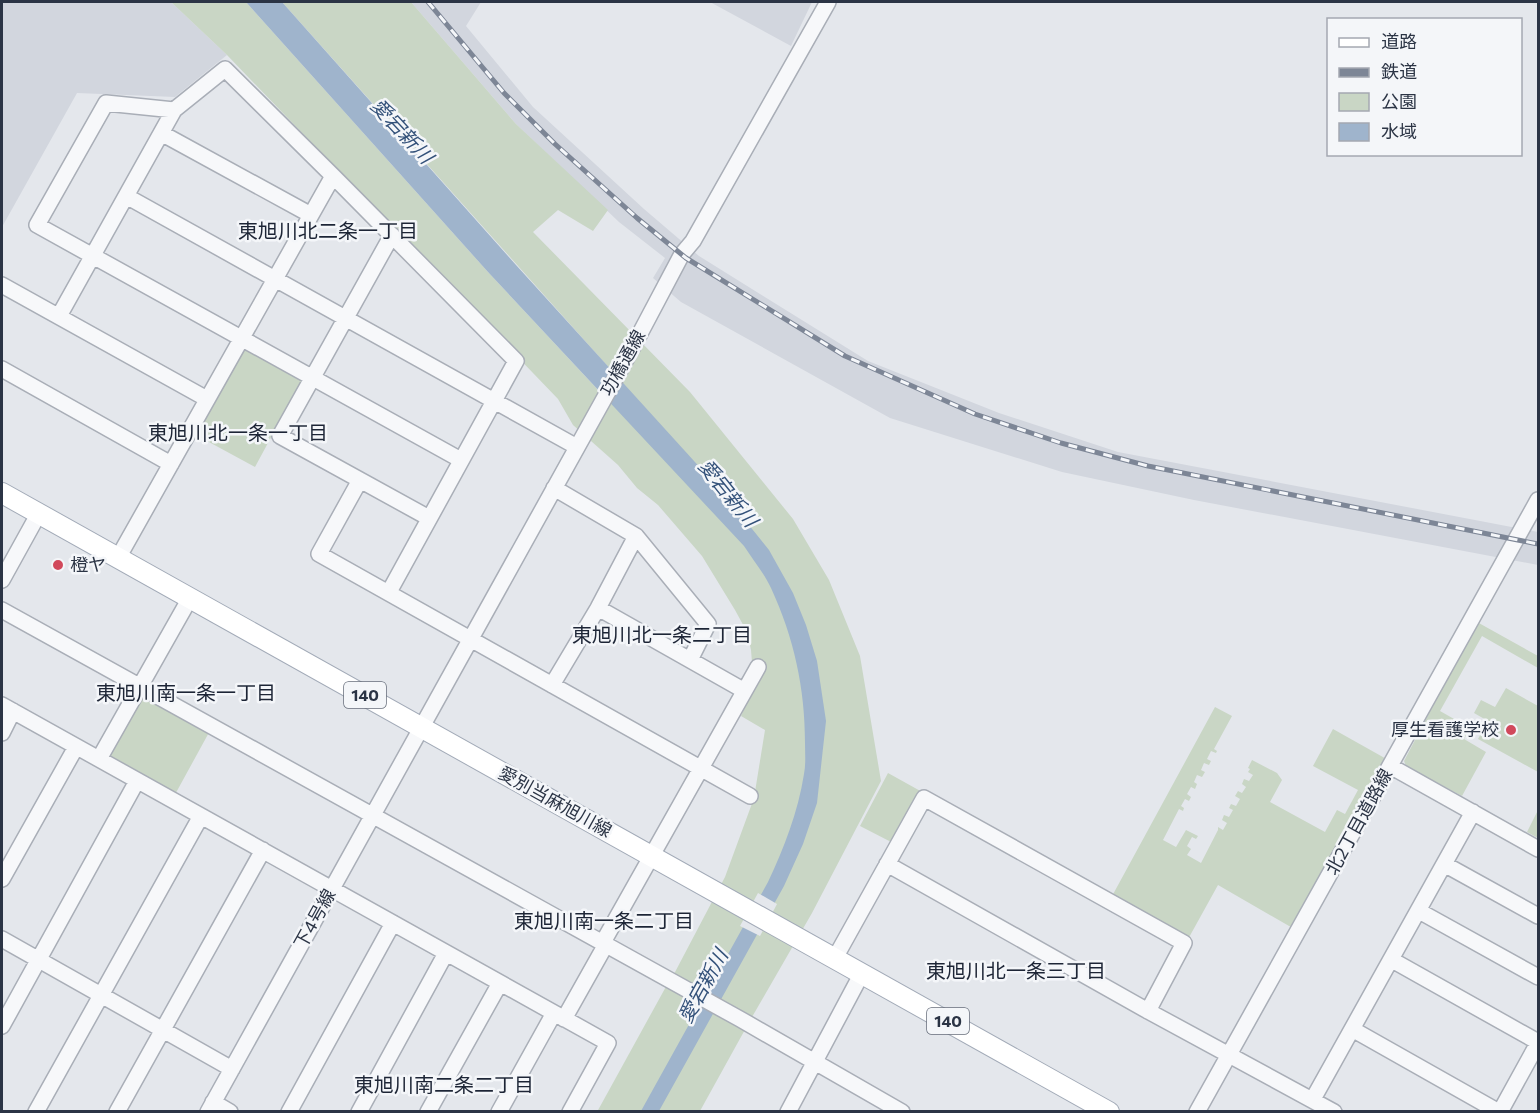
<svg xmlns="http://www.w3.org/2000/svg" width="1540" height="1113" font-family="Commissioner,'Noto Sans JP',sans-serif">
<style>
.built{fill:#d2d6de}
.green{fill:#c9d6c5}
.water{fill:#9fb4cc}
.pier{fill:#e4e7ec}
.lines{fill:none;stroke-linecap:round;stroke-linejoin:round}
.minor-casing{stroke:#a9aeb7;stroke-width:18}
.major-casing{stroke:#a3abb8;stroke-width:22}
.minor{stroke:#f7f8fa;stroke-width:15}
.major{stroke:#fff;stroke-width:20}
.rail-casing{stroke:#7d8696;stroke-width:5}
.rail{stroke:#f4f6f9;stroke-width:3;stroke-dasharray:9;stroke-linecap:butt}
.poi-dot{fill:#d1495b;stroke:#f4f6f9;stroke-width:2}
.labels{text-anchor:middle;stroke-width:5;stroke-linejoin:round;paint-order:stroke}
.shield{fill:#f4f6f9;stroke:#676e7b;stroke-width:1.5}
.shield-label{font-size:16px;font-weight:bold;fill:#2b3445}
.street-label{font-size:18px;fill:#2b3445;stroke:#f4f6f9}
.poi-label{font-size:18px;fill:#2b3445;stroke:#f4f6f9;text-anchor:start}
.water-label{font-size:20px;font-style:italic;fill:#34527a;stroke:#f4f6f9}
.neighbourhood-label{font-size:20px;fill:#1d2536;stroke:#f4f6f9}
</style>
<rect width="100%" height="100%" fill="#e4e7ec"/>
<path class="built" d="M 2,2 L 171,2 L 227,55 L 175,97 L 77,93 L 2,227 Z
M 411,2 L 481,2 L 466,26 L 533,107 L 644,209 L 699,256 L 868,361 L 999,413 L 1118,452 L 1538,532 L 1538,565 L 1194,500 L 1062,472 L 890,418 L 681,302 L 653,278 L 665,258 L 619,222 L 516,124 Z
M 710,2 L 812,2 L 791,46 Z"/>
<path class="green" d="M 171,2 L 246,2 L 488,272 L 600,392 L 611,370 L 282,2 L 411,2 L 516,124 L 608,210 L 593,231 L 558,210 L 533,232 L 690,392 L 793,519 L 829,580 L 860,656 L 881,781 L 812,913 L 752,1017 L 674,974 L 725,877 L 754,798 L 765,730 L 741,716 L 754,687 L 751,650 L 747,632 L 735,610 L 702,556 L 658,505 L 637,488 L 618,465 L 573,425 L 558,399 L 227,55 Z
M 244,348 L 302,380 L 255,467 L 196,435 Z
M 1477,622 L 1538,656 L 1538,668 L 1482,636 L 1440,711 L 1470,728 L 1464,739 L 1486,752 L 1462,796 L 1406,766 L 1404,761 Z
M 140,686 L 212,727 L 172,800 L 99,759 Z
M 1506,688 L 1538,706 L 1538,772 L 1478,739 L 1488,721 L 1474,713 L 1481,700 L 1495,707 Z
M 1215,707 L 1232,716 L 1214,749 L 1217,751 L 1216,753 L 1211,751 L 1207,759 L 1211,761 L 1209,765 L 1204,763 L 1201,770 L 1205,772 L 1202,777 L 1197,775 L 1194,782 L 1197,784 L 1195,789 L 1191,787 L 1187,794 L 1191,797 L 1189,801 L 1185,799 L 1181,806 L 1184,808 L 1183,811 L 1179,809 L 1163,840 L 1176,847 L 1186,830 L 1198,836 L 1196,839 L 1192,837 L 1187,846 L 1191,849 L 1187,855 L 1201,863 L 1218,830 L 1218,827 L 1223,830 L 1227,823 L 1222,820 L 1224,815 L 1229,817 L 1233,810 L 1229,808 L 1231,804 L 1236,806 L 1240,799 L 1235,796 L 1238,791 L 1242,793 L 1246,787 L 1242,784 L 1244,779 L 1249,781 L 1253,775 L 1248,772 L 1250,769 L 1248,768 L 1252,760 L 1277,773 L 1282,780 L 1270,802 L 1325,832 L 1337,810 L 1345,814 L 1358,790 L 1313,766 L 1333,729 L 1390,761 L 1296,930 L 1218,885 L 1187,941 L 1111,898 Z
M 888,773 L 924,793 L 895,844 L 860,826 Z
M 1538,810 L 1538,838 L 1527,832 Z
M 668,983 L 747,1026 L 700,1111 L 597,1112 Z"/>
<path class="water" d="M 246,2 L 282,2 L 516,265 L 724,494 L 769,550 L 793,593 L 806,625 L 817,661 L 826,721 L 817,803 L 803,844 L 784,886 L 659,1111 L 641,1111 L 768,882 C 784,848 798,812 804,774 C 806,764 805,753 805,743 C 805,688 794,638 771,588 C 764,573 753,560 744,546 L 488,272 Z"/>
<path class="pier" d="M 758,893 L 777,904 L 760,936 L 740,926 Z"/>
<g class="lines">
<g class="minor-casing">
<path id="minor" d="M 174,110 L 106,103 L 37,225 L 461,460
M 161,133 L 311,215
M 126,196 L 577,447
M 392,235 L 280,436 L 429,518
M 2,285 L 207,399
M 59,316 L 174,110 L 225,69 L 333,176 L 516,361 L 389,592
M 2,369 L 171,464
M 360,480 L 319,554 L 750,796
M 554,488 L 636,536 L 708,624 L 690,660
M 118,558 L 333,176
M 2,580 L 39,513
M 598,608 L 743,690
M 2,610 L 740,1019 L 902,1112
M 552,685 L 598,608 L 636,536
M 2,705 L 608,1043 L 570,1112
M 2,733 L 13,711
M 99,759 L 190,598
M 1390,766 L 1538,849
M 887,864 L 1148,1011 L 1334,1112
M 1444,864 L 1538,916
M 2,879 L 76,747
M 1419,911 L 1538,977
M 2,939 L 232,1069
M 602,944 L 758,667
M 835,958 L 924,798 L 1184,943 L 1148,1011
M 1392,960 L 1538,1042
M 564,1019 L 605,946
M 2,1026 L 137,781
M 1352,1029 L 1499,1112
M 1313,1099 L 1473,812
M 213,1102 L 230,1112
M 36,1112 L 201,816
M 117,1112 L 263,850
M 208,1112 L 635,343 L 682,254 L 693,241 L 828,2
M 289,1112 L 393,923
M 359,1112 L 446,953
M 428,1112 L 500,983
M 499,1112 L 554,1013
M 788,1112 L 862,973
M 1197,1112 L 1538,500
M 1500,1112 L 1538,1043"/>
</g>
<g class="major-casing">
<path id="major" d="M 2,493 C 371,698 740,904 1109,1112"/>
</g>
<use href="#minor" class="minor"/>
<use href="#major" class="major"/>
<g class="rail-casing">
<path id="rail" d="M 428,2 L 504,93 L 555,144 L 637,218 L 686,258 L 845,356 L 975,414 L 1061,443 L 1148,466 L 1538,544"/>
</g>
<use href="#rail" class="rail"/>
</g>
<g class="poi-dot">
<circle cx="58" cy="565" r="6"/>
<circle cx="1511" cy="730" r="6"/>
</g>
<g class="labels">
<g class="shield">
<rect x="344" y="682" width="42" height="26" rx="4.5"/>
<rect x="927" y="1008" width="42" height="26" rx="4.5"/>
</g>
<g class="shield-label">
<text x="365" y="701">140</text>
<text x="948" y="1027">140</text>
</g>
<g class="street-label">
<text transform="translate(623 363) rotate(-61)" y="6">功橋通線</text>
<text transform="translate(555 802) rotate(29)" y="6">愛別当麻旭川線</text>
<text transform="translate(1359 822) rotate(-61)" y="6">北2丁目道路線</text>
<text transform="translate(315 919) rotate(-61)" y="6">下4号線</text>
</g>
<g class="poi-label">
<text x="70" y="571">橙ヤ</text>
<text x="1499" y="736" text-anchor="end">厚生看護学校</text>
</g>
<g class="water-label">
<text transform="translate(402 131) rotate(47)" y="7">愛宕新川</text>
<text transform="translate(728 493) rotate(51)" y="7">愛宕新川</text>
<text transform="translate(703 986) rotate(-61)" y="7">愛宕新川</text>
</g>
<g class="neighbourhood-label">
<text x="328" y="238">東旭川北二条一丁目</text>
<text x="238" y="440">東旭川北一条一丁目</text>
<text x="662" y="642">東旭川北一条二丁目</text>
<text x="186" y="700">東旭川南一条一丁目</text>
<text x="604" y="928">東旭川南一条二丁目</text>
<text x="1016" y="978">東旭川北一条三丁目</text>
<text x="444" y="1092">東旭川南二条二丁目</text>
</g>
</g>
<rect width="1540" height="1113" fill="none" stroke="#2b3445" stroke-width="6"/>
<rect x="1327" y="18" width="195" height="138" fill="#f4f6f9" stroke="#a4a8b1" stroke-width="1.5"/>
<rect x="1339" y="38" width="30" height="9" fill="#ffffff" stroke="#a4a8b1" stroke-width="1.5"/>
<text x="1381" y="48" font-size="18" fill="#2b3445">道路</text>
<rect x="1339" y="68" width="30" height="9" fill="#7d8696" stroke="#a4a8b1" stroke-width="1.5"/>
<text x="1381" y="78" font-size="18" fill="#2b3445">鉄道</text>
<rect x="1339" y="93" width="30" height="18" fill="#c9d6c5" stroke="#a4a8b1" stroke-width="1.5"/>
<text x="1381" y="108" font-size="18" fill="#2b3445">公園</text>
<rect x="1339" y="123" width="30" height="18" fill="#9fb4cc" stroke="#a4a8b1" stroke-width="1.5"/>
<text x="1381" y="138" font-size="18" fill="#2b3445">水域</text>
</svg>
